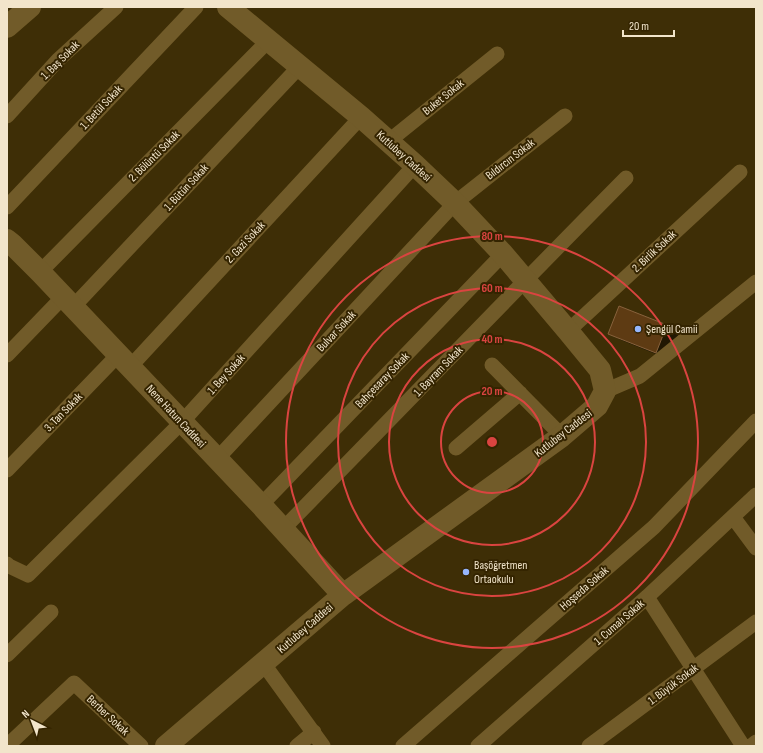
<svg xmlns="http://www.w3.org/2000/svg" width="763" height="753" font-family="'Sofia Sans Condensed',sans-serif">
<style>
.shadow{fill:#0007}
.building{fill:#5e3b13;stroke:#88623c}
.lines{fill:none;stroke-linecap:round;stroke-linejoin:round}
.street{stroke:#715b29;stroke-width:15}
.secondary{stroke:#715b29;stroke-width:22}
.ring{fill:none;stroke:#da4440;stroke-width:2}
.poi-dot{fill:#96b6fd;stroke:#342400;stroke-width:1.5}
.labels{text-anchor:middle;stroke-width:4;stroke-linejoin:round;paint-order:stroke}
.street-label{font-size:12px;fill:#f2e5cb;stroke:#342400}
.poi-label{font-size:12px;fill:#f2e5cb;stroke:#342400;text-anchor:start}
.centre{fill:#da4440;stroke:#342400;stroke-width:2}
.ring-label{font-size:12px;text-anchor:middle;font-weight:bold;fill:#da4440;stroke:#342400;stroke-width:4;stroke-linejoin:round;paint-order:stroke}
</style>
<rect width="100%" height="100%" fill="#3e2e06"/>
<path class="shadow" d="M 620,307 L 667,326 L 679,333 L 668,359 L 621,340 L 609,333 Z"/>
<path class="building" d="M 619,306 L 667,325 L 656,353 L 608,334 Z"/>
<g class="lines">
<path class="street" d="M 7,116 L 58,60 L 116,7
M 389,141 L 497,54
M 7,207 L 196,7
M 40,272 L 268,41
M 73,307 L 300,66
M 568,331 L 740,172
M 7,355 L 63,297
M 492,365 L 562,436
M 130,367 L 361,117
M 605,391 L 640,376 L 756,282
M 456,448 L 520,393
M 217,459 L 455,203 L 565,116
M 7,470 L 118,355
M 261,505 L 503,254
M 733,517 L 756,548
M 283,529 C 398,412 511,294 626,178
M 7,564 L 9,566 L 28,575 L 182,422 L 415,165
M 647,597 L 743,746
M 7,655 L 51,612
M 263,663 L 323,746
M 7,746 L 74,683 L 141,746
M 297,746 L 314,732
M 403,746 L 654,527 L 756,421
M 478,746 L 647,597 L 756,495
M 589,746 L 756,622
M 751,746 L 756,742"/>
<path class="secondary" d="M 7,27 L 30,7
M 7,240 L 12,244 L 40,272 L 261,505 L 343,595
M 166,746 L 343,595 L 562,436 L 597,406 L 605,391 L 600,370 L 568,331 L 503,254 L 455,203 L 415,165 L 361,117 L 228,7"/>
</g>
<g class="ring">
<circle cx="492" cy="442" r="51"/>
<circle cx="492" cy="442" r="103"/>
<circle cx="492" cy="442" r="154"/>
<circle cx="492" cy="442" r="206"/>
</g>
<g class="poi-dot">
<circle cx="638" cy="329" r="4"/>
<circle cx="466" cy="572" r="4"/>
</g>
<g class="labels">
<g class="street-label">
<text transform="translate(60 60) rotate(-45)" y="4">1. Baş Sokak</text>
<text transform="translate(443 97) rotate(-39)" y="4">Buket Sokak</text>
<text transform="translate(101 107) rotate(-47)" y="4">1. Betül Sokak</text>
<text transform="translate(154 156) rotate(-45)" y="4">2. Bölüntü Sokak</text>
<text transform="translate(404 156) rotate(42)" y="4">Kutlubey Caddesi</text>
<text transform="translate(510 159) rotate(-38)" y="4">Bıldırcın Sokak</text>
<text transform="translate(186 187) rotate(-47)" y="4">1. Bütün Sokak</text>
<text transform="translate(245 242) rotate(-47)" y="4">2. Gazi Sokak</text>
<text transform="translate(654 251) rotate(-43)" y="4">2. Birlik Sokak</text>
<text transform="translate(336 331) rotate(-47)" y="4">Bulvar Sokak</text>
<text transform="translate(438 371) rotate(-46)" y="4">1. Bayram Sokak</text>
<text transform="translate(226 374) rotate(-48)" y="4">1. Bey Sokak</text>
<text transform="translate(382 380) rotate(-46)" y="4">Bahçesaray Sokak</text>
<text transform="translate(63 412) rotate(-46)" y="4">3. Tan Sokak</text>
<text transform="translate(176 416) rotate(47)" y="4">Nene Hatun Caddesi</text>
<text transform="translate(563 433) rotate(-38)" y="4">Kutlubey Caddesi</text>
<text transform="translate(584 588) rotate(-41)" y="4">Hoşseda Sokak</text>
<text transform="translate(619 622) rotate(-41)" y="4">1. Cumalı Sokak</text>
<text transform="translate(305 628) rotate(-41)" y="4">Kutlubey Caddesi</text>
<text transform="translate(673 684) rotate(-37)" y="4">1. Büyük Sokak</text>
<text transform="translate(108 715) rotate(43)" y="4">Berber Sokak</text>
</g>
<g class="poi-label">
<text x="646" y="333">Şengül Camii</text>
<text x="474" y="569">Başöğretmen<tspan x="474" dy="14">Ortaokulu</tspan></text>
</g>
</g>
<circle cx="492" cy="442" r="6" class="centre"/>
<g class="ring-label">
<text x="492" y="240">80 m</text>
<text x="492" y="292">60 m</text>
<text x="492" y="343">40 m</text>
<text x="492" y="395">20 m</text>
</g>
<rect width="763" height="753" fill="none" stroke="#f2e5cb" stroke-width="16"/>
<g transform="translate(32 721) rotate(318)" stroke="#342400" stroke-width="3" paint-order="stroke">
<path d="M0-3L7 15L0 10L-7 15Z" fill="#f2e5cb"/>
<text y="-6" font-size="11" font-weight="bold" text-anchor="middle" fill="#f2e5cb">N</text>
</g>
<path d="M623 30v6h51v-6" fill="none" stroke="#f2e5cb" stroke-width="2"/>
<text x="629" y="30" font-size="12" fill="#f2e5cb" stroke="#342400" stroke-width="3" paint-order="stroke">20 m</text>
</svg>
